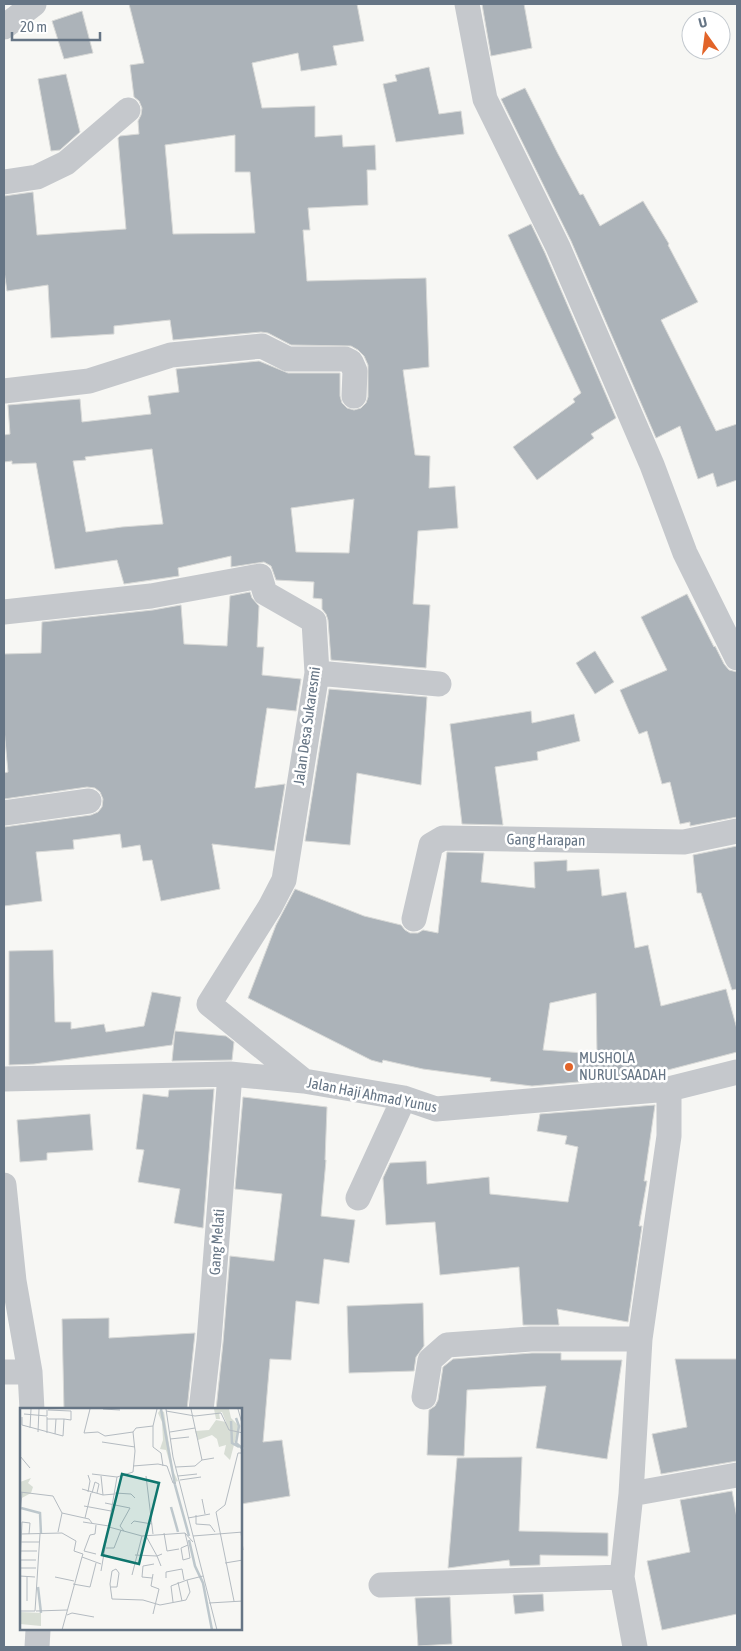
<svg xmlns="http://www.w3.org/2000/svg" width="741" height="1651" font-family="'Asap Condensed',sans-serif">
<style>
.building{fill:#acb3b9;stroke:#d8d9d7;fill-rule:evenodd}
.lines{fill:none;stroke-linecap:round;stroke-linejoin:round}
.minor{stroke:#c5c8cc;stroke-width:25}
.poi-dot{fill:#e26429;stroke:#fff;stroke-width:2}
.labels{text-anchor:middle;stroke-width:5;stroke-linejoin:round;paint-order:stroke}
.street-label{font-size:15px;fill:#667585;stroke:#fff}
.poi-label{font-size:15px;fill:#667585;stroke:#fff;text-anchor:start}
.inset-river{fill:none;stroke:#bdc7cc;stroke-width:2.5}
.inset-road{fill:none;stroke:#b4bbc1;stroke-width:1}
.view{fill:#0f766e;fill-opacity:0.15;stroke:#0f766e;stroke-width:2.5}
.inset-edge{fill:none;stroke:#667585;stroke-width:2.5}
</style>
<rect width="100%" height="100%" fill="#f7f7f4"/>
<path class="building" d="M 129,4 L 357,4 L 364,41 L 333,46 L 337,65 L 301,71 L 298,53 L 252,63 L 262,108 L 315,106 L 315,137 L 342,135 L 343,147 L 375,145 L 376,170 L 367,170 L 368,205 L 308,208 L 310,230 L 303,230 L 307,281 L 426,278 L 429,367 L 403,370 L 415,455 L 430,456 L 429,488 L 455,486 L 458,528 L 418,531 L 413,604 L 430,605 L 426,668 L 331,660 L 328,620 L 326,614 L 322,609 L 322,599 L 313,598 L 314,582 L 276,580 L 271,566 L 264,562 L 231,567 L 231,556 L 178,568 L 179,576 L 124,584 L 117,560 L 55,569 L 36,463 L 12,464 L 12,461 L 4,462 L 4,435 L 10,434 L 8,405 L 80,399 L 82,422 L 151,414 L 148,396 L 179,392 L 176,369 L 259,361 L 288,373 L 340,373 L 340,396 L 342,403 L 347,408 L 354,410 L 361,408 L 366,403 L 368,397 L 368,365 L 364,356 L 358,350 L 351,346 L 291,345 L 268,333 L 261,332 L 173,340 L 170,320 L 114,326 L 114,334 L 51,338 L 48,285 L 7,291 L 4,271 L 4,196 L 33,192 L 37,235 L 126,229 L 118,138 L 120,136 L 139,134 L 138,121 L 141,115 L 142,108 L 139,101 L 134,97 L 130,65 L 144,63 ZM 235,135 L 235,172 L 250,172 L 255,233 L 173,234 L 165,145 ZM 152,449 L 163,524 L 122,527 L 86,532 L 73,461 L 86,460 L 85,457 ZM 354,499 L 349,553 L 296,552 L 291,508 Z
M 482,4 L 524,4 L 532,48 L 491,56 Z
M 82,11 L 93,53 L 64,59 L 52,21 Z
M 429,67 L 439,114 L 461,111 L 464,134 L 396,142 L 383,84 L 397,81 L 395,75 Z
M 66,74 L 80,132 L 60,150 L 51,151 L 38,79 Z
M 525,88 L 558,154 L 580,195 L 583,194 L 600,226 L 643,201 L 669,244 L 668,245 L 698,302 L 661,320 L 716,431 L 737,424 L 737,480 L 717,487 L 713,473 L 698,479 L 680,426 L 656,438 L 571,241 L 501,99 Z
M 531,224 L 545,253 L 616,418 L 591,434 L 594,438 L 537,480 L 513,447 L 575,402 L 573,399 L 581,393 L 508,235 Z
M 250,592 L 252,598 L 259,606 L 257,647 L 264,647 L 262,675 L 301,679 L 296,711 L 267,708 L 255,788 L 285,784 L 274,851 L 212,844 L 220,889 L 161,901 L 152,860 L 143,861 L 140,845 L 122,848 L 120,834 L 73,840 L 74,849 L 36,852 L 42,901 L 4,906 L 4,827 L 91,815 L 98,812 L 102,807 L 103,799 L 100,792 L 95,788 L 87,787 L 4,799 L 4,773 L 8,772 L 4,729 L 4,654 L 41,653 L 42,622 L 153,610 L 181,605 L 184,644 L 227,646 L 230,596 Z
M 687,594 L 714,647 L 715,646 L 724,664 L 729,670 L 737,672 L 737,817 L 690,826 L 690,822 L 680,824 L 670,782 L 662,784 L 647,731 L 639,734 L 620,690 L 667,670 L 641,617 Z
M 595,651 L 614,682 L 595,694 L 576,663 Z
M 329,689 L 427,697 L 421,785 L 357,773 L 350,845 L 305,841 Z
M 531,711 L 532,723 L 574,714 L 580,741 L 537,752 L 538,760 L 495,767 L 503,825 L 462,824 L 450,724 Z
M 737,846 L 737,989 L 732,990 L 701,893 L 697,893 L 693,855 Z
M 447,852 L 484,853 L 481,882 L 535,888 L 534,862 L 567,860 L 567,871 L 599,869 L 602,896 L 626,892 L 635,948 L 648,945 L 661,1006 L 726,989 L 737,1029 L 737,1052 L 660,1072 L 659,1075 L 532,1086 L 490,1081 L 491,1078 L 423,1069 L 383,1060 L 382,1063 L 371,1060 L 248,998 L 276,925 L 295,889 L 364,916 L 401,925 L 405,930 L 410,933 L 418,933 L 423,930 L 438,933 ZM 596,993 L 597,1054 L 543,1050 L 550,1003 Z
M 53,950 L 55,1022 L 71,1022 L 71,1029 L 104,1024 L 106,1032 L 144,1026 L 152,992 L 181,997 L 172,1045 L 34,1064 L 9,1065 L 9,951 Z
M 175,1031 L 226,1036 L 234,1042 L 232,1060 L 172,1061 Z
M 214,1089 L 203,1228 L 174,1223 L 180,1189 L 138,1182 L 144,1150 L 136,1149 L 143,1094 L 168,1097 L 169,1090 Z
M 243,1097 L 327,1107 L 325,1160 L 326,1160 L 321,1216 L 355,1220 L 349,1263 L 324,1259 L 319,1304 L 296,1301 L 291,1360 L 270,1359 L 263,1442 L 282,1440 L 290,1496 L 241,1504 L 241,1410 L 216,1410 L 223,1343 L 230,1256 L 274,1261 L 282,1194 L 235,1189 Z
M 655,1105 L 644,1181 L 647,1181 L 639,1226 L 642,1226 L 628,1322 L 557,1309 L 559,1325 L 523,1325 L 519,1267 L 440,1275 L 435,1222 L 386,1225 L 383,1178 L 390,1163 L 426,1161 L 427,1184 L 489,1177 L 490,1194 L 568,1202 L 578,1147 L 565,1144 L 567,1136 L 537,1131 L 540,1114 Z
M 90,1114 L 93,1150 L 47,1153 L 47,1160 L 20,1162 L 17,1120 Z
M 423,1303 L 424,1346 L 416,1357 L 414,1371 L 349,1373 L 347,1306 Z
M 109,1318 L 109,1338 L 195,1333 L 187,1410 L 64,1410 L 62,1319 Z
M 532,1353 L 561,1353 L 561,1360 L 622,1360 L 607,1459 L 536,1448 L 546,1386 L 467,1390 L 464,1456 L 427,1455 L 429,1410 L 435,1406 L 438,1400 L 443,1367 L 453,1359 Z
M 675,1359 L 737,1359 L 737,1461 L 661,1474 L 652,1434 L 687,1427 Z
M 522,1457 L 519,1531 L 608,1533 L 608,1556 L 540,1555 L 540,1565 L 510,1566 L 509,1560 L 448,1568 L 457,1458 Z
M 732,1491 L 737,1518 L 737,1614 L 662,1630 L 647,1561 L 690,1552 L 680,1500 Z
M 543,1594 L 544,1611 L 515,1614 L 513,1595 Z
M 450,1597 L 452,1644 L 418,1646 L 415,1598 Z"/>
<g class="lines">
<path class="minor" d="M 467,4 L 485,99 L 558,247 L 652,465 L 685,553 L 737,658
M 4,27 L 34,4
M 4,182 L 37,177 L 66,163 L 128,110
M 4,391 L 89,381 L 171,355 L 262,346 L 288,359 L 345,359 L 351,362 L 355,371 L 354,396
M 4,612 L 151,596 L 260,576 L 265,593 L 314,621 L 317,673 L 284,880 L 270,907 L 209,1004 L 304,1081
M 317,673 L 439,684
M 4,813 L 89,801
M 414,919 L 431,845 L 443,838 L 684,842 L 737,831
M 4,1079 L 230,1074 L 304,1081 L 404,1098 L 436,1109 L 669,1089 L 737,1072
M 4,1185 L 14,1281 L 30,1372 L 32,1410
M 358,1198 L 404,1098
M 4,1372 L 30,1372
M 424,1397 L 430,1360 L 447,1345 L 531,1339 L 640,1339
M 201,1410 L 209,1341 L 230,1074
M 631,1494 L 737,1475
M 381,1585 L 622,1577
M 37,1647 L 38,1630
M 635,1647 L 622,1577 L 631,1494 L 640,1339 L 669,1136 L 669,1089"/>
</g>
<circle class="poi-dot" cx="569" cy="1067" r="5"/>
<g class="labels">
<g class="street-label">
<text transform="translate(307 726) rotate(-82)" y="5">Jalan Desa Sukaresmi</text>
<text transform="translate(546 840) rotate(1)" y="5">Gang Harapan</text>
<text transform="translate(372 1095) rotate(11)" y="5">Jalan Haji Ahmad Yunus</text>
<text transform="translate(217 1242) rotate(-86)" y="5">Gang Melati</text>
</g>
<g class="poi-label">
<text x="579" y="1063">MUSHOLA<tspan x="579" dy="17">NURUL SAADAH</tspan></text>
</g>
</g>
<g transform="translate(20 1408)">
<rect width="222" height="222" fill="#f7f7f4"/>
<path d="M 194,1 L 209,1 L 211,10 L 219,18 L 210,52 L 204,46 L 206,37 L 199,39 L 197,31 L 192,27 L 178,32 L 175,23 L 189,22 L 196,12 L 206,14 L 202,4 L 199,5 L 200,11 L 196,11 ZM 140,2 L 144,4 L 153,63 L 158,73 L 155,74 L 146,42 L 140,41 L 143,32 L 142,14 L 138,5 ZM 11,70 L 8,75 L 13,79 L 11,85 L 0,91 L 0,74 ZM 0,204 L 21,205 L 21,218 L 0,216 Z" fill="#d8ded5"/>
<path class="inset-river" d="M 141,1 L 155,77 L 169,128M 216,10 L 219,18 L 216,35 L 223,41M 211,13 L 212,35 L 219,39M 151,99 L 158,124M 1,100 L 20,105 L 21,126M 169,132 L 175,158 L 183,175 L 192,222M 18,179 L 21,205"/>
<path class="inset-road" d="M 70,1 L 64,25 L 78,24 L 85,28 L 113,24M 83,1 L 100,2M 137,1 L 133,18 L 133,39 L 141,45 L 143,58M 146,1 L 153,49 L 197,222M 171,1 L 182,52M 218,1 L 223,19M 28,2 L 51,3 L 51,12 L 44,11M 146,3 L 175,8 L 201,5 L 209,22 L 223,25M 4,6 L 27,8 L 27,2M 2,9 L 2,17 L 43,28 L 44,11 L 27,11M 10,20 L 11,1M 18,24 L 19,1M 113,24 L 116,20 L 133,18M 150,24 L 175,20M 27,25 L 27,9M 35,26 L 36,11M 150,31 L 169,29M 82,34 L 115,39M 0,48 L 10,60M 113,58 L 138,56 L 147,58 L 153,75 L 156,75M 156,59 L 175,58 L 182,52 L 194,50M 72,66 L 97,69M 68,67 L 70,73 L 68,84M 81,68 L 83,87M 126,68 L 133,126M 158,68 L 177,66M 160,72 L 181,69M 62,81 L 83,87 L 95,86M 0,84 L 33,88 L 42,105M 72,85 L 75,74 L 79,76 L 77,85M 95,85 L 111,86 L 115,90M 182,91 L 185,106M 85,95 L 110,100 L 100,118 L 104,123M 64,98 L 91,103M 42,105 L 69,111 L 72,115M 176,107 L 176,116 L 190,117 L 195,124M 0,109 L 2,84M 65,110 L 71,85M 168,110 L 190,106M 63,114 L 89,118M 111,116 L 114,113 L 132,116M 76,117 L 75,126 L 70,127 L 64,143 L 76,146M 89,119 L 122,128 L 165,125 L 173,134M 38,124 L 42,105M 221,124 L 223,142M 144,125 L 147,143 L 159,141M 165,125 L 168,137 L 170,150 L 163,152 L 161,140 L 168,137M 0,126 L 42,125 L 56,133 L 54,143 L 63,146 L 62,149M 173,128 L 223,124M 0,134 L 19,134M 86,140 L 94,140 L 101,122M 0,143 L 17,143M 115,147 L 137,148 L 126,128M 62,149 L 81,156M 0,152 L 16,152M 205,155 L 223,152M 141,158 L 137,148 L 142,146M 0,159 L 2,114 L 10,115 L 9,126M 0,160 L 16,160M 81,163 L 97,69 L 113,64 L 115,43 L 113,24M 133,166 L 131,178 L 139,181 L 133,206M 112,167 L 122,128M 0,168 L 15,169M 35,169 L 54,173M 132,170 L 122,169 L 123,158 L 134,156M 146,170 L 146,164 L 162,161 L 164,172M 158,174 L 162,193M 53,176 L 70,179 L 76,155M 91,179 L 97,179 L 99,165 L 96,161 L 92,163 L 90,176 L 92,191 L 123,192 L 140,197 L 166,192 L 170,184 L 167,172 L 183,168M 7,193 L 7,169M 214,193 L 196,104 L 205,97 L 218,45 L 223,45M 153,194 L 151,178 L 167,172M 189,195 L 223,193M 0,203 L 15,203 L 20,126M 16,203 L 47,202M 47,207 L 52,205 L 74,209M 42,222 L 62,149"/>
<path class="view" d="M 102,66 L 139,75 L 119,156 L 82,147 Z"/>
<rect width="222" height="222" class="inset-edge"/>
</g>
<rect width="741" height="1651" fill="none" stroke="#667585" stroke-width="10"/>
<g transform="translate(706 35) rotate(346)"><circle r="24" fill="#ffffff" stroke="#c2c8ce"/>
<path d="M0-4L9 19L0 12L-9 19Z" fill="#e26429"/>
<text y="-8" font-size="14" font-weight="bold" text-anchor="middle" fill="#667585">U</text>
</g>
<path d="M12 32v8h88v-8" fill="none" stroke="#667585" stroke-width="2.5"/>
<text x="20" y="32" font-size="15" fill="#667585" stroke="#ffffff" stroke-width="4" paint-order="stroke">20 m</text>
</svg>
